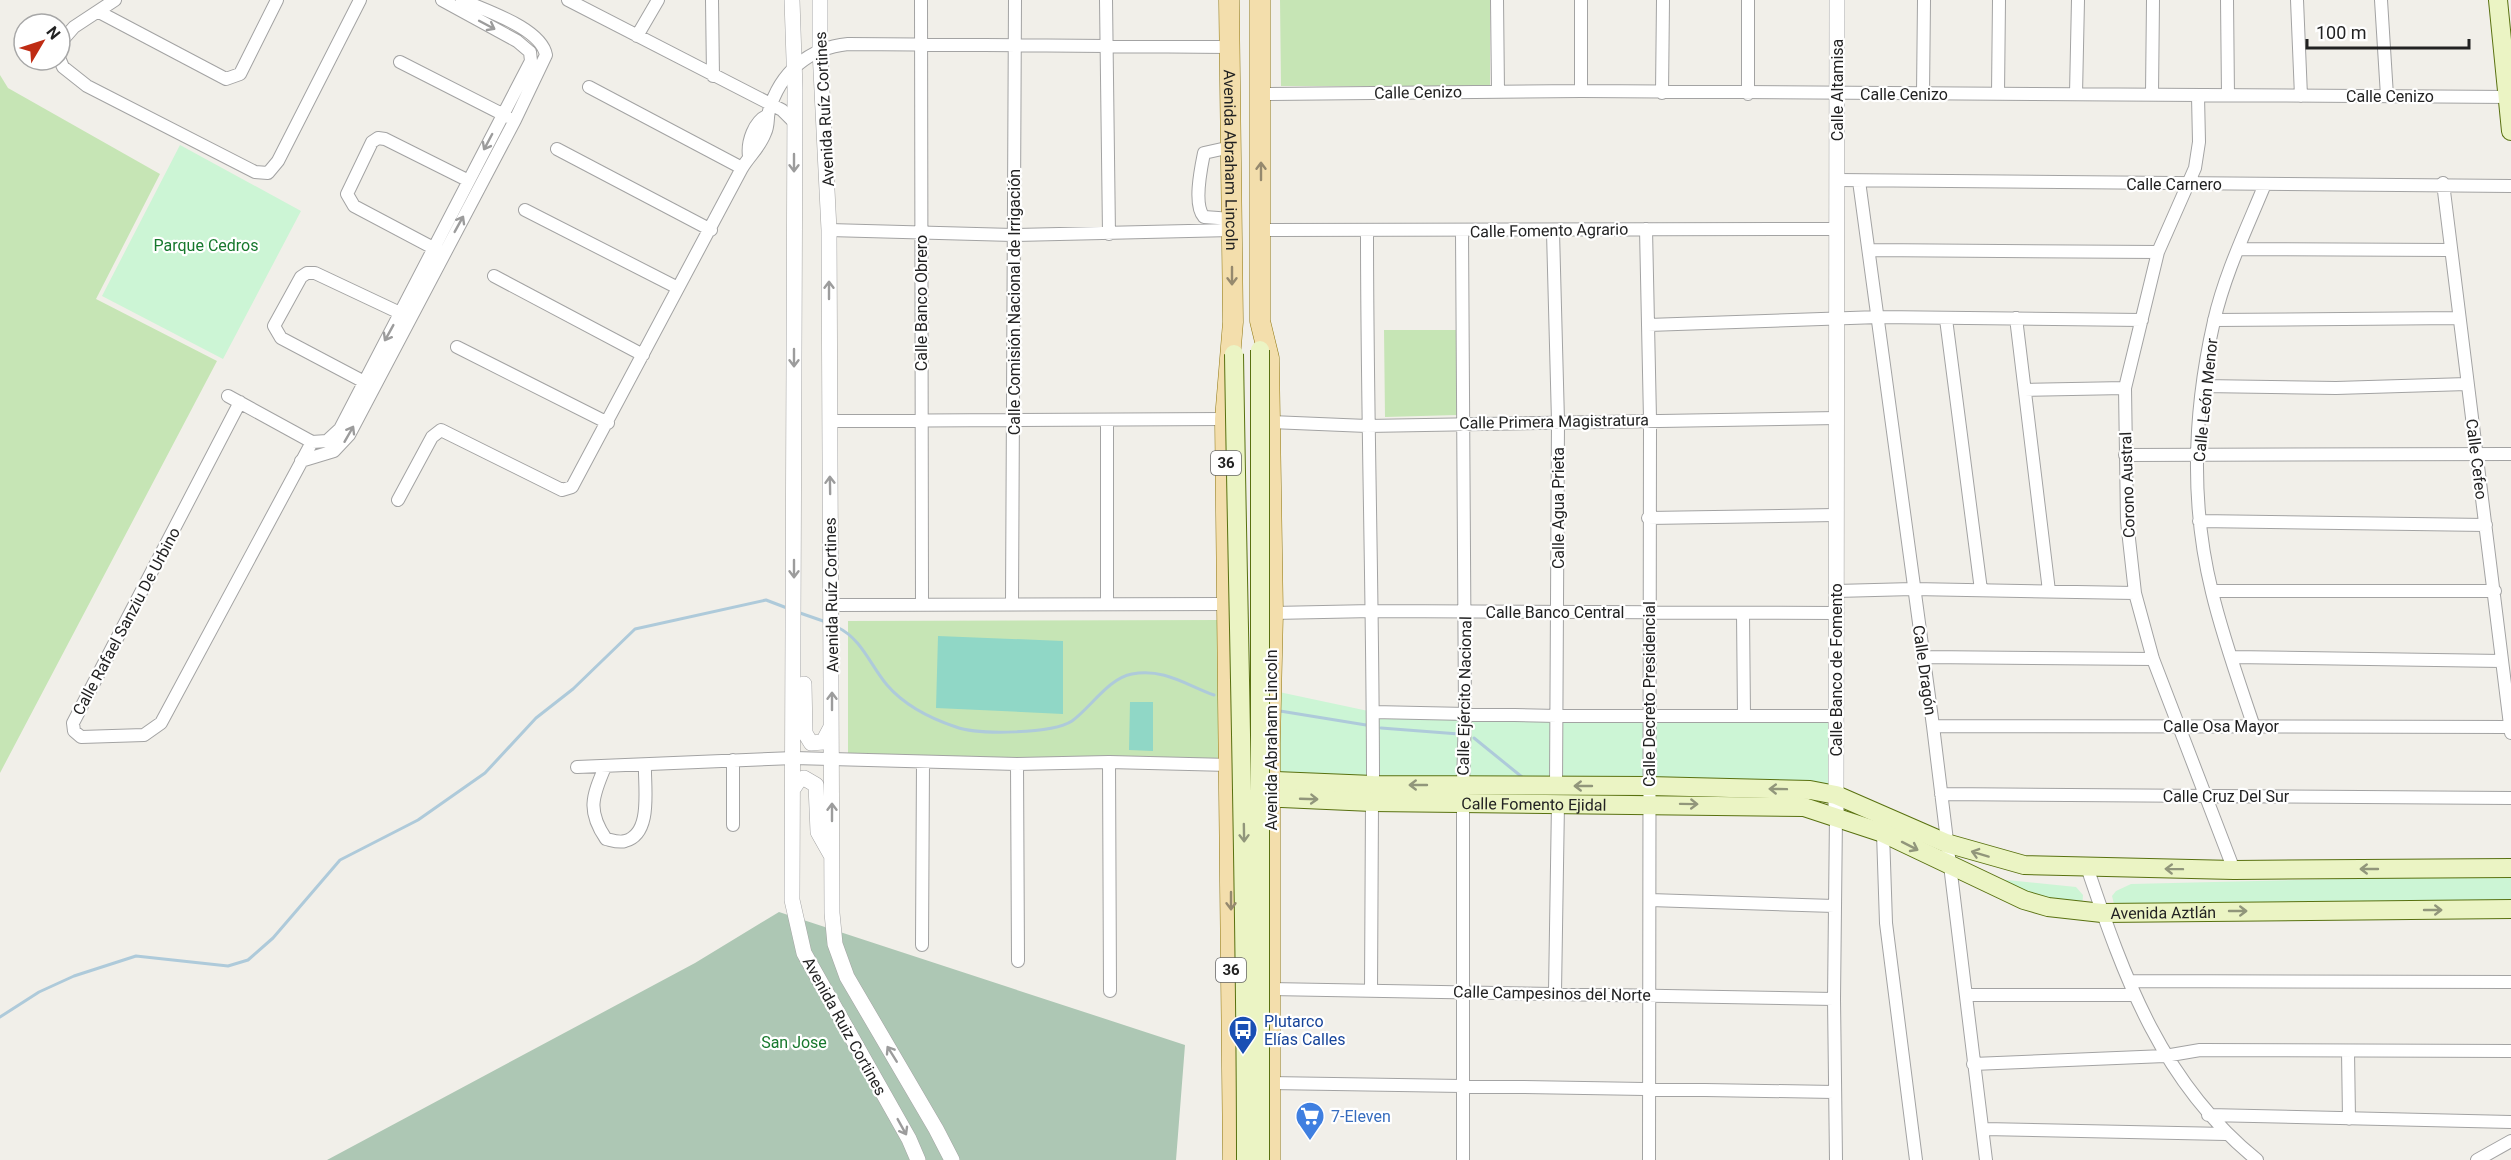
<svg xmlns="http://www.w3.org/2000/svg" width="2511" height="1160" font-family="Roboto,sans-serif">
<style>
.grass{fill:#c6e5b5}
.cemetery{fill:#adc7b4}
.park{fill:#ccf5d5}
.pitch{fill:#90d7c6}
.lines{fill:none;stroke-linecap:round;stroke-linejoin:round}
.stream{stroke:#aecada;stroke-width:3}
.minor-casing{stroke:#a3a3a3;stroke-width:14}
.tertiary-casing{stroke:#a3a3a3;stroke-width:16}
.secondary-casing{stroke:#597110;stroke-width:20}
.primary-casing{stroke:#90770f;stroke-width:21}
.minor{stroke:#fff;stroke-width:12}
.tertiary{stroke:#fff;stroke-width:15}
.secondary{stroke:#ebf4c4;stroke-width:18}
.primary{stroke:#f3deac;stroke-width:20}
.secondary-bridge-casing{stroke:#597110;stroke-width:20;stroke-linecap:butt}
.secondary-bridge{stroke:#ebf4c4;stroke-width:18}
.oneway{stroke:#9c9c9c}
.oneway2{stroke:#95896e}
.oneway3{stroke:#91967b}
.labels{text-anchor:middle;stroke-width:4.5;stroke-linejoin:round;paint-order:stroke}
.shield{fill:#fff;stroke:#646464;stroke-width:1.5}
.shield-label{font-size:15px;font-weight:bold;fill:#222}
.street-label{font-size:16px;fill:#222;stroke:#fff}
.park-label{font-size:16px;fill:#17782d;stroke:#fff}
.transit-label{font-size:16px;fill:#164399;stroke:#fff;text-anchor:start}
.shop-label{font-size:16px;fill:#366cbe;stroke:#fff;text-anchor:start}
</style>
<rect width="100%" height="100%" fill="#f1efe9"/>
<path class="grass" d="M 1280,0 L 1490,0 L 1490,86 L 1281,86 Z
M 0,75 L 8,88 L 160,174 L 96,299 L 217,361 L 0,773 Z
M 1384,330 L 1461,330 L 1457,415 L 1385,417 Z
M 1223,620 L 1227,760 L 848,760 L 848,621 Z"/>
<path class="cemetery" d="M 779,912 L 1185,1045 L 1176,1160 L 327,1160 L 695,963 Z"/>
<path class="park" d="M 180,145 L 301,211 L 223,359 L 102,296 Z
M 1279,692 L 1373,712 L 1837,716 L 1836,795 L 1270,780 Z
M 2511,875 L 2511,903 L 2124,911 L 2114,904 L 2112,896 L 2116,891 L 2131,884 Z
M 1987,878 L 2076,887 L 2083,895 L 2082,908 L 2039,899 Z"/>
<path class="pitch" d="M 938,636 L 1063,641 L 1063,714 L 936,708 Z
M 1130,702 L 1153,702 L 1153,751 L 1129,750 Z"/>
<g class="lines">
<path class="stream" d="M 800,613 L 826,622
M 837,627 C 862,639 870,665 887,685 C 905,706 929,718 956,727 C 978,735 1052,734 1072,721 C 1091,707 1109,678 1132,674 C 1164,668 1186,685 1214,695
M 1280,711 L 1366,725
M 1381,728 L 1459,734
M 1474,738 L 1522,777
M 0,1017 L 39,992 L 74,976 L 136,956 L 228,966 L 248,960 L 273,938 L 340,860 L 418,820 L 485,773 L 536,718 L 573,689 L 635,629 L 766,600 L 787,608"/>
<g class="minor-casing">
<path id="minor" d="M 442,0 L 517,41 L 530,52
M 568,0 L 782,110 L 794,122
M 712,0 L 713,76
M 921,0 L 922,605
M 1106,0 L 1109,234
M 1497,0 L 1498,91
M 2227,0 L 2228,95
M 2297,0 L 2301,96
M 2381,0 L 2387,96
M 99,12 L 226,79 L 240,74 L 277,0
M 637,36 L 658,0
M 60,43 L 74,27 L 115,0
M 60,60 L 63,67 L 87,86 L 255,172 L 268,173 L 278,161 L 360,0
M 400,62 L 508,117
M 589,87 L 742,168
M 1581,91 L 1581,0
M 1662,93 L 1663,0
M 1260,94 L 1581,91 L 2511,97
M 1748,94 L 1748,0
M 1923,94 L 1924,0
M 1998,94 L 1999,0
M 2076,94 L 2078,0
M 2152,94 L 2153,0
M 2198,96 L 2199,142 L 2195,168 L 2158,252 L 2125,388 L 2127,521 L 2135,593 L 2153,659 L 2234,870
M 1231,147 L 1204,153 C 1201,168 1193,205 1204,217 L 1232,219
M 557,149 L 711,230
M 749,156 C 747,142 754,121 768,115
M 1837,180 L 2511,186
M 1859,181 L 1933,726 L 1986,1160
M 2443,183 L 2511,733
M 525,210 L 678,288
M 1646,229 L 1650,419 L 1649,1160
M 829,230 L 1013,235 L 1232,230
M 1261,230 L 1836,229
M 1367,232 C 1367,416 1373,600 1373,785
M 1462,232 L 1465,714 L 1463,785 L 1463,1160
M 1553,232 L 1558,421 L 1556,785
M 2238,249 L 2449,250
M 1869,250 L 2158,252
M 439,251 L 354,206 L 347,194 L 372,142 L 378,138 L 385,139 L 467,180
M 494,276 L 643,355
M 2016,318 L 2049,591
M 1946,319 L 1981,590
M 2214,320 L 2459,318
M 1648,325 L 1879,317 L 2142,320
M 457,347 L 608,423
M 370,385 L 281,338 L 274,326 L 301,277 L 307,273 L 315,273 L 400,313
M 2203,386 L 2336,388 L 2467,384
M 2025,390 L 2125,388
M 228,396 L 312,442 L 327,441 L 340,429 L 531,61 L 530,52
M 240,402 L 73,723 L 74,731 L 81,737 L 144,735 L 161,723 L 312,442
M 829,421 L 1225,419
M 1271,422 L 1367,426 L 1837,418
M 2125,455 L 2511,454
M 301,461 L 334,451 L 349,435 L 515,120 L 546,55 C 541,28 486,11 462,0
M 398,500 L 432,437 L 441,430 L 562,490 L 572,487 L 742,168 C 750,155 760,147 765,133 C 769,125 767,118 769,111 C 780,72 809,48 848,44 L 1229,47
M 1648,518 L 1835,515
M 2199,521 L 2486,525
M 1836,591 L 1913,589 L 2135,593
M 2212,591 L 2495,591
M 1012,604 L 1015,0
M 1107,604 L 1107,420
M 832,605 L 1227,604
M 1273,613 L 1373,611 L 1836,613
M 1743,613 L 1744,716
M 1923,657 L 2153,659
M 2231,657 L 2502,661
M 1373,712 L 1557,716 L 1837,716
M 1933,726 L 2510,727
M 2254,727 C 2239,682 2223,638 2212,592 C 2190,503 2194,409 2214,321 C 2225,273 2247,228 2265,184
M 1109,762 L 1110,991
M 1017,764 L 1018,961
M 577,767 L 794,758 L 1017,764 L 1109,762 L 1229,765
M 605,767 C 592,797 587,811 606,839 C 611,840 619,843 625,841 C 653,834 644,786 645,765
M 1941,794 L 2511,798
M 733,825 L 733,760
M 1883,833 L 1886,923 L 1916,1160
M 2087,867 C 2125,980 2162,1083 2257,1160
M 1650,900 L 1834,906
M 922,945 L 923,762
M 2129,981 L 2511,982
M 1270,989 L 1834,999
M 1371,991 L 1372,802
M 1555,992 L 1558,803
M 1967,995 L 2135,995
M 2348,1051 L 2349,1119
M 1973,1064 L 2165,1056 L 2200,1050 L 2511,1051
M 1269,1083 L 1834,1092
M 2208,1115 L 2511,1122
M 1984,1129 L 2226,1134
M 1836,1160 L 1834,999 L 1836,815
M 2477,1160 L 2511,1141"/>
</g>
<g class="tertiary-casing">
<path id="tertiary" d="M 792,0 L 795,89 L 792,900 L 804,953 L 909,1139 L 918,1160
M 820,0 L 820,50 L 829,230 L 832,913 L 835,944 L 847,977 L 936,1129 L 952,1160
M 804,684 L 805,733 L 811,743 L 823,742 L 831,727
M 793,789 L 799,780 L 804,778 L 816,785 L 818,832 L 831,855
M 1836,815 L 1837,0"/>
</g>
<g class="secondary-casing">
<g id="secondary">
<path d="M 2498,0 L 2511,131"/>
<path d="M 1255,780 L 1373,785 L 1649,786 L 1810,790 L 1836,795 L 1946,843 L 2024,865 L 2234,870 L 2511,868"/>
<path id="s1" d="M 1256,797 L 1372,802 L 1804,807 L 1883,833 L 2024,900 L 2048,907 L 2102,913 L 2511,909"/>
</g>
</g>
<g class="primary-casing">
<g id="primary">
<path id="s2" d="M 1229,0 L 1233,322 L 1225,419 L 1233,1160"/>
<path d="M 1260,0 L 1260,321 L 1269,358 L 1273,613 L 1270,743 L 1270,1160"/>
</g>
</g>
<use href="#minor" class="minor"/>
<use href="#tertiary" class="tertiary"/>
<use href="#secondary" class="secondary"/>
<use href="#primary" class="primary"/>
<g class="secondary-bridge-casing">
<path id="secondary-bridge" d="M 1234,354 C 1238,623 1246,891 1246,1160
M 1260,1160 L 1260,350"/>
</g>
<use href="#secondary-bridge" class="secondary-bridge"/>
</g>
<defs><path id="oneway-shaft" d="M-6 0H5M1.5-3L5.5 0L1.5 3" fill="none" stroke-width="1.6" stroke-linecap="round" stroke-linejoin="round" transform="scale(1.5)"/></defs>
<g class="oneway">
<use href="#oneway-shaft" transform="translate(487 25) rotate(28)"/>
<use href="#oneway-shaft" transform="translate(488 142) rotate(118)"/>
<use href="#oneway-shaft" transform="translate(794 163) rotate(90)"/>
<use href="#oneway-shaft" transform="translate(459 224) rotate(-61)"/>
<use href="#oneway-shaft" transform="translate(829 290) rotate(-90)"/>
<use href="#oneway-shaft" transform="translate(389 333) rotate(119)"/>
<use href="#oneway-shaft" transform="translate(794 358) rotate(90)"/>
<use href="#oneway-shaft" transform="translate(349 434) rotate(-60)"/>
<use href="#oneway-shaft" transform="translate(830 485) rotate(-91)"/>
<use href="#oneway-shaft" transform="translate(794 569) rotate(90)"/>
<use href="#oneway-shaft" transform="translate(832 701) rotate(-90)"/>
<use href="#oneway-shaft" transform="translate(832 812) rotate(-90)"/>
<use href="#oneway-shaft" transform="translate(892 1054) rotate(-122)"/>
<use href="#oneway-shaft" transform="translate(902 1127) rotate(61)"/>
</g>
<g class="oneway2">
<use href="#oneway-shaft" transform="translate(1261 171) rotate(-90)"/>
<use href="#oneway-shaft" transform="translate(1232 276) rotate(90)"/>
<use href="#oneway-shaft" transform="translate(1231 901) rotate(90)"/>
</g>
<g class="oneway3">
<use href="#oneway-shaft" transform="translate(1418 785) rotate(-180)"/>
<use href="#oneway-shaft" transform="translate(1583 786) rotate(-180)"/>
<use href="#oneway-shaft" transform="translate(1778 789) rotate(-179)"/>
<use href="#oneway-shaft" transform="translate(1309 799) rotate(2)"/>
<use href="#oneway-shaft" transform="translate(1689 804) rotate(1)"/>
<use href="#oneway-shaft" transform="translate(1244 833) rotate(89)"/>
<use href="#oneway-shaft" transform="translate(1910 846) rotate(27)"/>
<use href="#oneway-shaft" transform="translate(1980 854) rotate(-163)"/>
<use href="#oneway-shaft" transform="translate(2174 869) rotate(-179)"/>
<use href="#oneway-shaft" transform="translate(2369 869) rotate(180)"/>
<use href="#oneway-shaft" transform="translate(2433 910)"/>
<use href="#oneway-shaft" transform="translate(2238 911)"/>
</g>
<defs>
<g id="bus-pin" transform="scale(1.5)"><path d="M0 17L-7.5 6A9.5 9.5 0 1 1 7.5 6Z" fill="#1a4fb4" stroke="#fff"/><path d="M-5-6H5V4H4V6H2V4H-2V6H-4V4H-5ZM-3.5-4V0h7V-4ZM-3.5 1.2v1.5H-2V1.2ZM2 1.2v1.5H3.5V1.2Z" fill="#fff"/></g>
<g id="supermarket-pin" transform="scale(1.5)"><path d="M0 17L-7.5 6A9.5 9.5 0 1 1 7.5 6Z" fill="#3f7fe0" stroke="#fff"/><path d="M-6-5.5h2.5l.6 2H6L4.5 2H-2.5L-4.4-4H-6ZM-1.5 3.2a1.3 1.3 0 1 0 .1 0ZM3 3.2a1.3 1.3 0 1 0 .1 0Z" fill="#fff"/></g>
</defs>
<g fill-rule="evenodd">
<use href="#bus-pin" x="1243" y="1030"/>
<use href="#supermarket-pin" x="1310" y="1116"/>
</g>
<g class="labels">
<g class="shield">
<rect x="1211" y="451" width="30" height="24" rx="4.5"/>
<rect x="1216" y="958" width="30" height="24" rx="4.5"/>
</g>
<g class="shield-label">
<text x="1226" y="468">36</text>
<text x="1231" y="975">36</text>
</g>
<g class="street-label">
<text transform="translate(1837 90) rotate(-90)" y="6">Calle Altamisa</text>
<text transform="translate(1418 92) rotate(-1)" y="6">Calle Cenizo</text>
<text x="1904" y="100">Calle Cenizo</text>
<text x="2390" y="102">Calle Cenizo</text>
<text transform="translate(824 109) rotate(-93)" y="6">Avenida Ruíz Cortines</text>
<text dy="6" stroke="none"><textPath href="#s2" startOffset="160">Avenida Abraham Lincoln</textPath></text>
<text x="2174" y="190">Calle Carnero</text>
<text transform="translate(1549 230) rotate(-1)" y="6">Calle Fomento Agrario</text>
<text transform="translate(1014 302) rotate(-90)" y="6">Calle Comisión Nacional de Irrigación</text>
<text transform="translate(921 303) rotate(-90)" y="6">Calle Banco Obrero</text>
<text transform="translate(2205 400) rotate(-84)" y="6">Calle León Menor</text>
<text transform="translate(1554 421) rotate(-1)" y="6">Calle Primera Magistratura</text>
<text transform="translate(2477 459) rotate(83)" y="6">Calle Cefeo</text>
<text transform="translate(2127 485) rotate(-92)" y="6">Corono Austral</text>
<text transform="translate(1558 508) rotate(-90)" y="6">Calle Agua Prieta</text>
<text transform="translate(831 595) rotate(-91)" y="6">Avenida Ruíz Cortines</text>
<text x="1555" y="618">Calle Banco Central</text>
<text transform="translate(126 621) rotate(-62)" y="6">Calle Rafael Sanziu De Urbino</text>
<text transform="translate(1836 670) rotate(-90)" y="6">Calle Banco de Fomento</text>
<text transform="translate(1925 670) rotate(82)" y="6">Calle Dragón</text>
<text transform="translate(1649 694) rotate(-90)" y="6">Calle Decreto Presidencial</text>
<text transform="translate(1464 696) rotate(-89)" y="6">Calle Ejército Nacional</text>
<text x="2221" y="732">Calle Osa Mayor</text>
<text transform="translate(1271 740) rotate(-90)" y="6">Avenida Abraham Lincoln</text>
<text x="2226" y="802">Calle Cruz Del Sur</text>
<text dy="6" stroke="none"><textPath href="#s1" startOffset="278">Calle Fomento Ejidal</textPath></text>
<text dy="6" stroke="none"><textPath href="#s1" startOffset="928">Avenida Aztlán</textPath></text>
<text transform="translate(1552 993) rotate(1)" y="6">Calle Campesinos del Norte</text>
<text transform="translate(845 1026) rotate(61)" y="6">Avenida Ruiz Cortines</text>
</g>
<g class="park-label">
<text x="206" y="251">Parque Cedros</text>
<text x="794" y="1048">San Jose</text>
</g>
<g class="transit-label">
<text x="1264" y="1027">Plutarco<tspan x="1264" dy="18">Elías Calles</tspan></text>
</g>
<g class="shop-label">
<text x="1331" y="1122">7-Eleven</text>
</g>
</g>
<g transform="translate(42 42) rotate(51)"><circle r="28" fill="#ffffff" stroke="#a7a7a7" stroke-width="1.5"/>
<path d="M0-4.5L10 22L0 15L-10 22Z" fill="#bf2c14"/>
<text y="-9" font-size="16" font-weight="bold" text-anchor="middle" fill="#222222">N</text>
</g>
<path d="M2307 39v9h162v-9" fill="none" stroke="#222222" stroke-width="3"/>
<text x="2316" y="39" font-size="18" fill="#222222" stroke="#ffffff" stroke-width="4.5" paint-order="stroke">100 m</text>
</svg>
